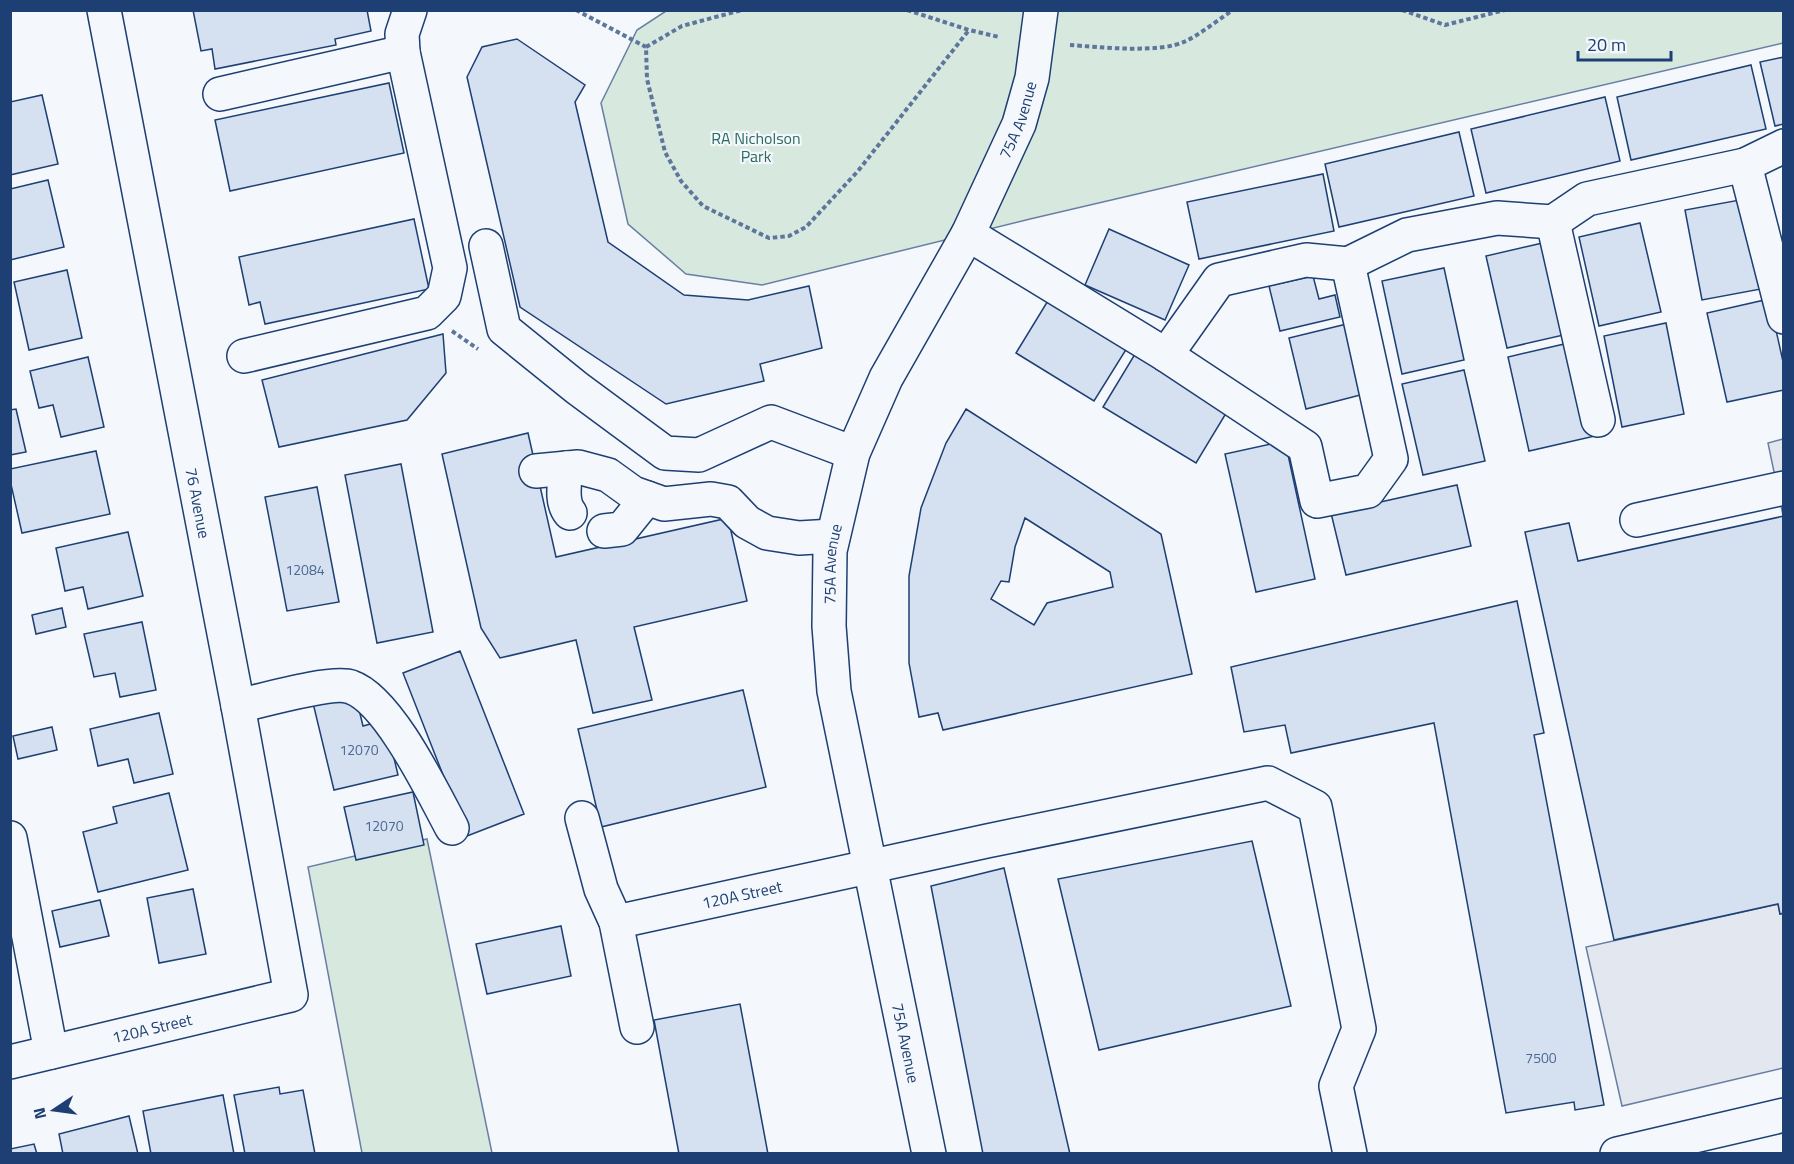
<svg xmlns="http://www.w3.org/2000/svg" width="1794" height="1164" font-family="'Titillium Web',sans-serif">
<style>
.green{fill:#d7e8df;stroke:#687fa3;stroke-width:1.5}
.parking{fill:#e3e8f0;stroke:#687fa3;stroke-width:1.5}
.building{fill:#d5e0f0;stroke:#1d3f73;stroke-width:1.5;fill-rule:evenodd}
.lines{fill:none;stroke-linecap:round;stroke-linejoin:round}
.minor-casing{stroke:#1d3f73;stroke-width:36}
.major-casing{stroke:#1d3f73;stroke-width:36}
.path{stroke:#5e769c;stroke-width:4;stroke-dasharray:4.5 3;stroke-linecap:butt}
.minor{stroke:#f4f7fb;stroke-width:33}
.major{stroke:#f4f7fb;stroke-width:33}
.labels{text-anchor:middle;stroke-width:4.5;stroke-linejoin:round;paint-order:stroke}
.number-label{font-size:14px;fill:#4b6792}
.street-label{font-size:16px;fill:#1d3f73;stroke:#f4f7fb}
.park-label{font-size:16px;fill:#2c6c60;stroke:#f4f7fb}
</style>
<rect width="100%" height="100%" fill="#f4f7fb"/>
<path class="green" d="M 666,11 L 1783,11 L 1783,43 L 1030,219 L 762,285 L 686,274 L 628,224 L 601,103 L 637,30 Z
M 427,839 L 492,1153 L 362,1153 L 308,867 Z"/>
<path class="parking" d="M 1783,439 L 1783,515 L 1768,443 Z
M 1778,904 L 1780,914 L 1784,913 L 1783,1068 L 1622,1106 L 1586,947 Z"/>
<path class="building" d="M 193,10 L 367,10 L 371,31 L 335,39 L 336,45 L 215,69 L 212,49 L 201,51 Z
M 517,39 L 585,85 L 575,102 L 608,242 L 684,295 L 748,300 L 809,286 L 822,348 L 760,364 L 764,381 L 666,404 L 520,307 L 467,77 L 482,47 Z
M 1784,57 L 1784,124 L 1775,126 L 1760,62 Z
M 1751,65 L 1766,129 L 1631,160 L 1617,97 Z
M 389,83 L 404,153 L 230,191 L 215,120 Z
M 42,95 L 58,164 L 10,175 L 10,102 Z
M 1605,97 L 1620,161 L 1486,193 L 1471,129 Z
M 1459,132 L 1474,196 L 1339,227 L 1325,164 Z
M 1323,174 L 1334,231 L 1199,259 L 1187,202 Z
M 48,180 L 64,247 L 10,260 L 10,189 Z
M 1745,199 L 1761,289 L 1702,300 L 1685,210 Z
M 414,219 L 429,289 L 265,324 L 260,302 L 249,305 L 239,257 Z
M 1640,223 L 1661,312 L 1599,326 L 1579,237 Z
M 1109,229 L 1189,265 L 1165,320 L 1085,285 Z
M 1547,242 L 1568,334 L 1507,348 L 1486,256 Z
M 1444,268 L 1464,360 L 1402,374 L 1382,281 Z
M 67,270 L 82,338 L 29,350 L 14,282 Z
M 1313,276 L 1319,299 L 1335,295 L 1340,317 L 1280,331 L 1269,286 Z
M 1049,299 L 1127,348 L 1094,401 L 1016,353 Z
M 1769,299 L 1784,366 L 1784,390 L 1727,402 L 1707,313 Z
M 1355,322 L 1372,392 L 1306,409 L 1289,338 Z
M 1666,323 L 1684,414 L 1622,427 L 1604,336 Z
M 443,334 L 446,373 L 407,420 L 279,447 L 262,380 Z
M 1573,342 L 1595,436 L 1529,451 L 1508,357 Z
M 1135,354 L 1228,410 L 1196,463 L 1103,407 Z
M 88,357 L 104,427 L 61,437 L 53,405 L 39,408 L 30,371 Z
M 1464,370 L 1485,461 L 1423,475 L 1402,384 Z
M 16,409 L 26,452 L 10,455 L 10,410 Z
M 966,409 L 1161,534 L 1192,674 L 943,730 L 938,713 L 919,717 L 909,663 L 909,576 L 921,508 L 946,443 ZM 1025,518 L 1110,572 L 1113,587 L 1047,603 L 1034,625 L 991,599 L 1001,581 L 1009,582 L 1015,547 Z
M 528,433 L 556,557 L 728,518 L 747,601 L 634,627 L 652,700 L 593,713 L 576,640 L 500,658 L 481,628 L 442,454 Z
M 1285,441 L 1315,579 L 1256,592 L 1225,454 Z
M 96,451 L 110,514 L 22,533 L 10,480 L 10,469 Z
M 401,464 L 433,632 L 377,643 L 345,475 Z
M 1457,485 L 1471,546 L 1346,575 L 1331,513 Z
M 317,487 L 339,602 L 287,611 L 265,497 Z
M 1784,516 L 1784,913 L 1780,914 L 1778,904 L 1614,940 L 1525,532 L 1569,523 L 1578,561 Z
M 128,532 L 143,596 L 88,609 L 83,587 L 65,591 L 56,548 Z
M 1517,601 L 1544,733 L 1534,735 L 1604,1105 L 1575,1110 L 1574,1102 L 1506,1113 L 1434,723 L 1291,753 L 1285,725 L 1244,732 L 1231,667 Z
M 62,608 L 66,627 L 36,634 L 32,615 Z
M 142,622 L 156,690 L 120,697 L 115,673 L 94,677 L 84,634 Z
M 460,651 L 524,814 L 467,836 L 403,673 Z
M 743,690 L 766,787 L 601,827 L 578,729 Z
M 355,693 L 363,726 L 385,720 L 398,775 L 334,790 L 313,703 Z
M 159,713 L 173,774 L 134,783 L 128,759 L 98,766 L 90,729 Z
M 52,727 L 57,750 L 18,759 L 13,736 Z
M 413,792 L 424,845 L 356,860 L 344,807 Z
M 169,793 L 188,870 L 98,892 L 83,832 L 117,823 L 113,807 Z
M 1252,841 L 1291,1006 L 1099,1050 L 1058,879 Z
M 1004,868 L 1070,1154 L 983,1154 L 931,886 Z
M 193,889 L 206,954 L 159,963 L 147,898 Z
M 100,900 L 109,936 L 60,947 L 52,911 Z
M 561,926 L 571,976 L 487,994 L 476,944 Z
M 740,1004 L 768,1154 L 679,1154 L 654,1020 Z
M 279,1087 L 280,1094 L 303,1090 L 315,1154 L 245,1154 L 234,1095 Z
M 223,1095 L 234,1154 L 151,1154 L 143,1111 Z
M 129,1116 L 138,1154 L 63,1154 L 59,1134 Z
M 34,1144 L 37,1154 L 10,1154 L 10,1149 Z"/>
<g class="lines">
<g class="minor-casing">
<g id="minor">
<path d="M 220,94 L 403,52"/>
<path d="M 1745,165 L 1784,317"/>
<path d="M 1553,222 L 1598,420"/>
<path d="M 968,234 L 1166,355 L 1305,447 L 1317,501 L 1368,491 L 1391,459 L 1348,264"/>
<path d="M 486,246 L 504,329 L 577,388 L 665,453 L 699,455 L 771,422 L 853,453"/>
<path d="M 1166,355 L 1219,280 L 1306,260 L 1348,264 L 1407,235 L 1497,218 L 1553,222 L 1587,199 L 1745,165 L 1784,146"/>
<path d="M 244,356 L 427,313 L 444,296 L 450,268 L 403,52 L 402,34 L 410,10"/>
<path d="M 566,468 C 565,482 560,501 570,513"/>
<path d="M 536,471 L 578,467 L 608,475 L 633,493 L 664,504 L 711,499 L 728,502 L 747,522 L 767,533 L 799,538 L 833,536"/>
<path d="M 1637,520 L 1784,488"/>
<path d="M 604,531 L 622,529 L 647,498"/>
<path d="M 238,706 C 261,701 333,680 351,687 C 389,700 433,793 452,828"/>
<path d="M 582,818 L 601,889 L 616,922 L 637,1027"/>
<path d="M 10,838 L 51,1052"/>
<path id="s1" d="M 616,922 L 987,841 L 1268,783 L 1315,807 L 1359,1029 L 1336,1086 L 1350,1154"/>
<path id="s2" d="M 10,1062 L 291,995 L 238,706 L 104,10"/>
<path id="s3" d="M 929,1154 L 834,691 L 829,626 L 830,551 L 853,453 L 886,378 L 968,234 L 1019,124 L 1032,78 L 1041,10"/>
</g>
</g>
<g class="major-casing">
<path id="major" d="M 1617,1154 L 1784,1115"/>
</g>
<path class="path" d="M 576,10 L 646,47 L 647,79 L 665,152 L 681,181 L 703,206 L 769,238 L 789,236 L 806,227 L 858,171 L 969,30
M 907,10 L 969,30 L 999,37
M 1402,10 L 1445,25 L 1505,10
M 1070,45 C 1100,47 1159,54 1186,41 C 1202,33 1218,20 1233,10
M 646,47 L 682,26 L 742,10
M 452,331 L 478,349"/>
<use href="#minor" class="minor"/>
<use href="#major" class="major"/>
</g>
<g class="labels">
<g class="number-label">
<text x="305" y="575">12084</text>
<text x="359" y="755">12070</text>
<text x="384" y="831">12070</text>
<text x="1541" y="1063">7500</text>
</g>
<g class="street-label">
<text dy="6" stroke="none"><textPath href="#s3" startOffset="1086">75A Avenue</textPath></text>
<text transform="translate(198 503) rotate(79)" y="6">76 Avenue</text>
<text dy="6" stroke="none"><textPath href="#s3" startOffset="600">75A Avenue</textPath></text>
<text dy="6" stroke="none"><textPath href="#s1" startOffset="129">120A Street</textPath></text>
<text dy="6" stroke="none"><textPath href="#s2" startOffset="146">120A Street</textPath></text>
<text transform="translate(906 1043) rotate(78)" y="6">75A Avenue</text>
</g>
<g class="park-label">
<text x="756" y="144">RA Nicholson<tspan x="756" dy="18">Park</tspan></text>
</g>
</g>
<rect width="1794" height="1164" fill="none" stroke="#1d3f73" stroke-width="24"/>
<g transform="translate(54 1110) rotate(257)" stroke="#f4f7fb" stroke-width="4.5" paint-order="stroke">
<path d="M0-4.5L10 22L0 15L-10 22Z" fill="#1d3f73"/>
<text y="-9" font-size="16" font-weight="bold" text-anchor="middle" fill="#1d3f73">N</text>
</g>
<path d="M1578 51v9h93v-9" fill="none" stroke="#1d3f73" stroke-width="3"/>
<text x="1587" y="51" font-size="18" fill="#1d3f73" stroke="#f4f7fb" stroke-width="4.5" paint-order="stroke">20 m</text>
</svg>
